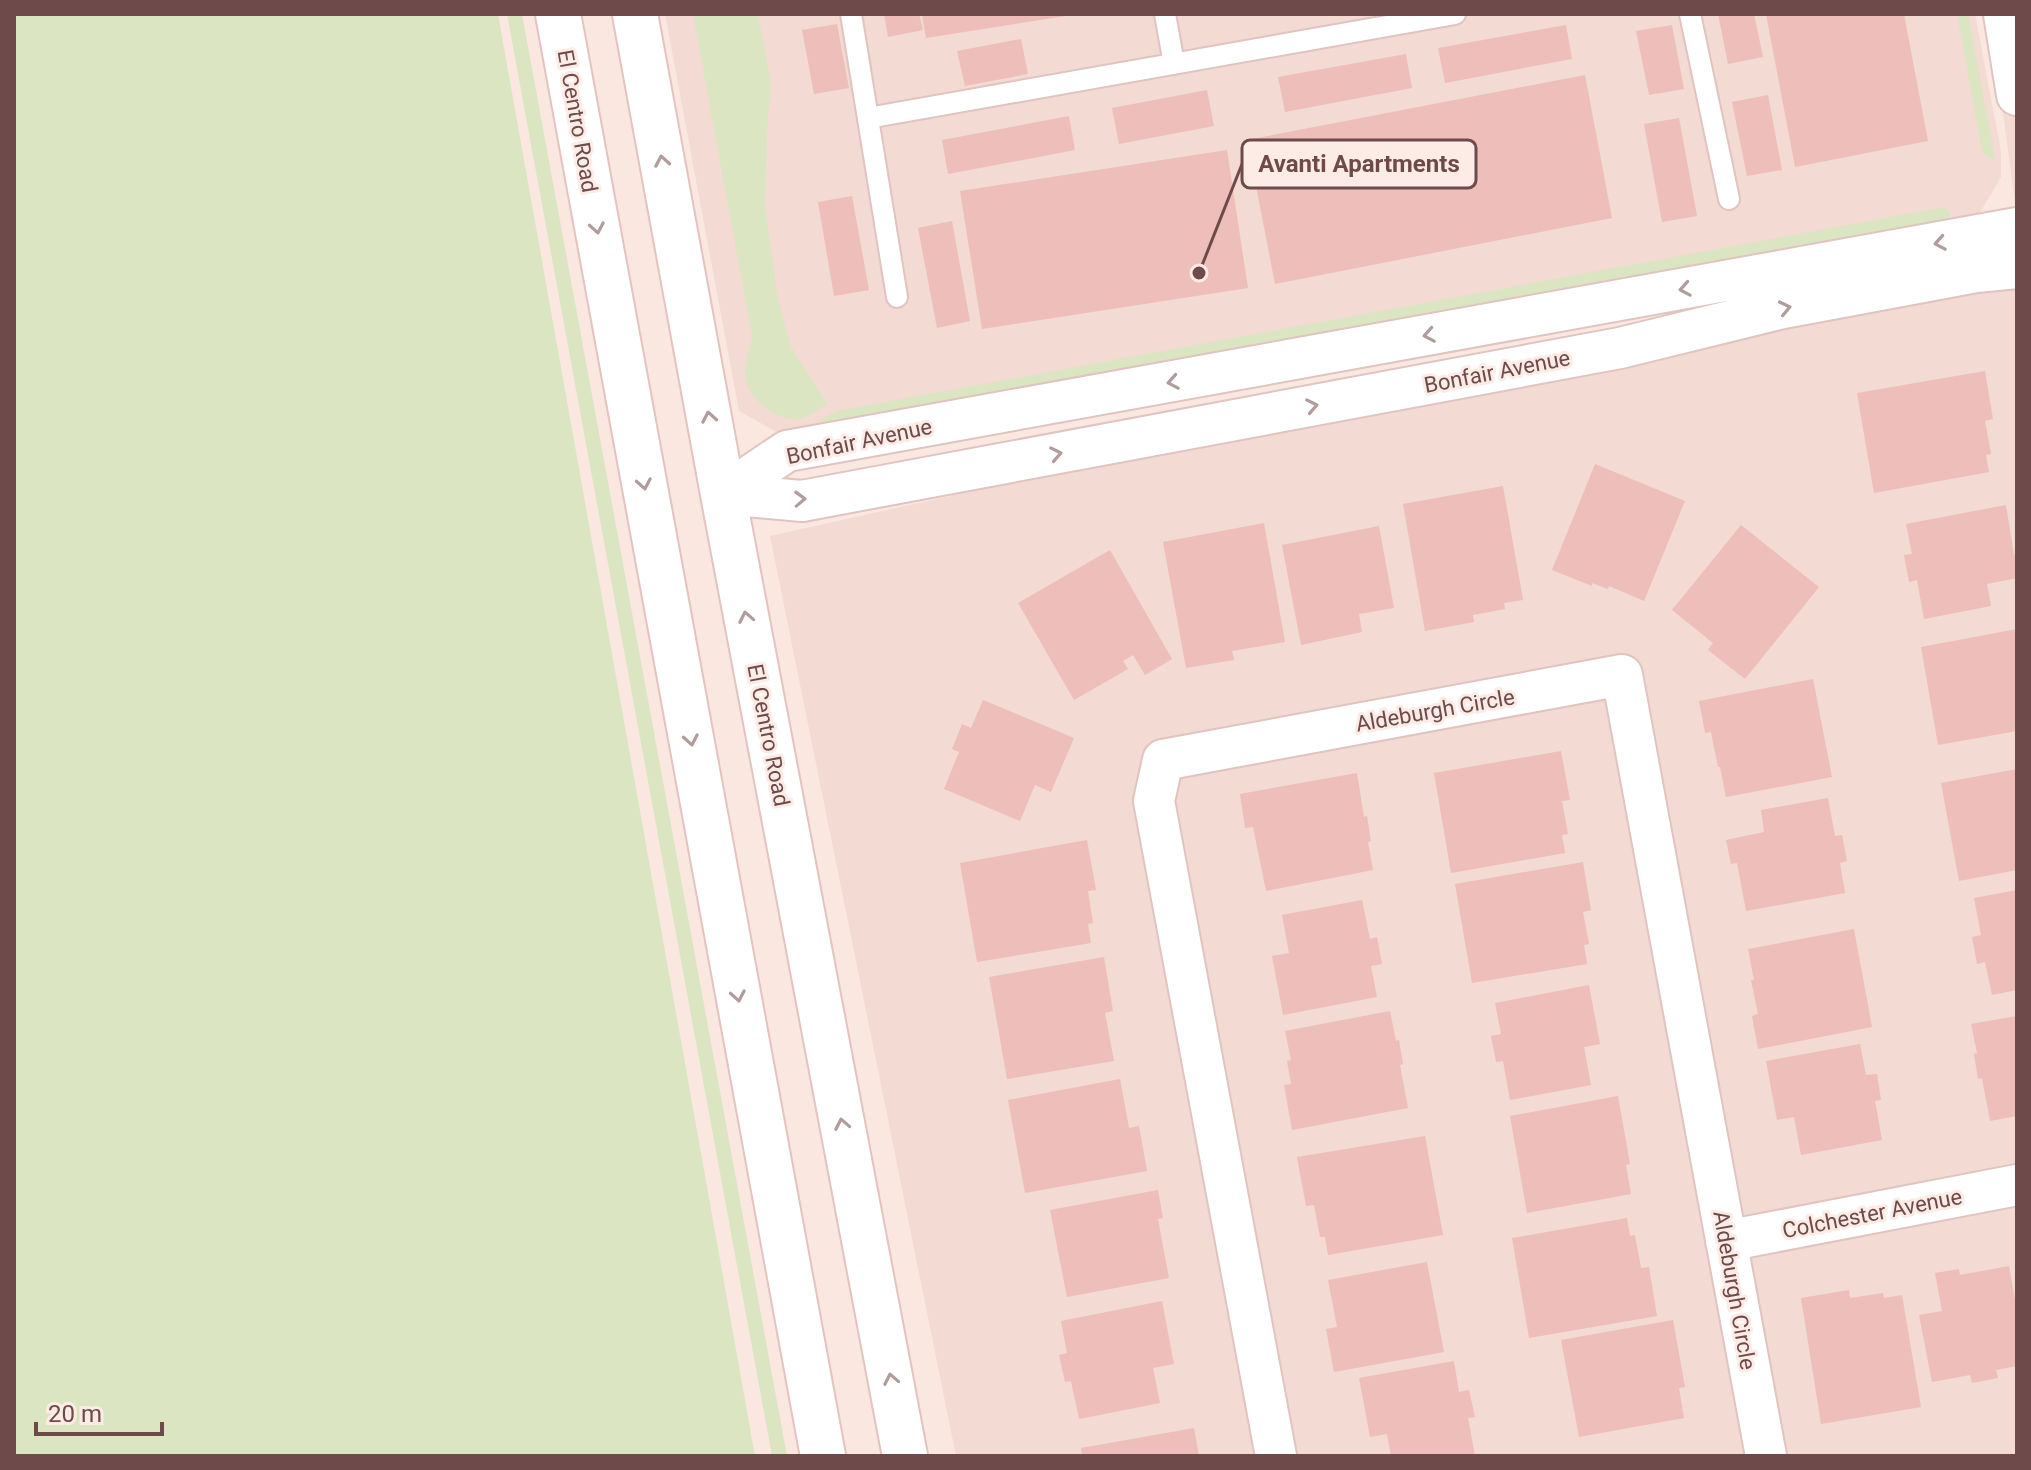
<svg xmlns="http://www.w3.org/2000/svg" width="2031" height="1470" font-family="Roboto,sans-serif">
<style>
.residential{fill:#f3dad2}
.green{fill:#dbe5c1}
.building{fill:#edbeba}
.lines{fill:none;stroke-linecap:round;stroke-linejoin:round}
.lane-casing{stroke:#dfc4c0;stroke-width:24}
.street-casing{stroke:#dfc4c0;stroke-width:44}
.secondary-casing{stroke:#e3c3be;stroke-width:48}
.lane{stroke:#fff;stroke-width:20}
.street{stroke:#fff;stroke-width:40}
.secondary{stroke:#fff;stroke-width:44}
.oneway{stroke:#af9c9b}
.labels{text-anchor:middle;stroke-width:6;stroke-linejoin:round;paint-order:stroke}
.street-label{font-size:22px;fill:#6e4b4a;stroke:#fdece6}
.leader{fill:none;stroke:#6e4b4a;stroke-width:3}
.callout-dot{fill:#6e4b4a;stroke:#fdece6;stroke-width:3}
.callout{fill:#fdece6;stroke:#6e4b4a;stroke-width:3}
.callout-label{font-size:24px;text-anchor:middle;font-weight:bold;fill:#6e4b4a}
</style>
<rect width="100%" height="100%" fill="#fae8e0"/>
<path class="residential" d="M 665,14 L 1975,14 L 2001,151 L 2001,177 L 1978,216 L 782,435 L 739,411 Z
M 1990,14 L 2017,14 L 2017,219 Z
M 2017,259 L 2017,1456 L 956,1456 L 770,536 Z"/>
<path class="green" d="M 14,14 L 498,14 L 755,1456 L 14,1456 Z
M 507,14 L 522,14 L 787,1456 L 772,1456 Z
M 693,14 L 758,14 L 771,83 L 767,132 L 765,206 L 778,299 L 791,347 L 827,404 C 819,409 808,417 799,419 C 777,423 745,396 745,374 C 745,362 750,348 752,336 Z
M 1957,14 L 1968,14 L 1995,159 L 1986,156 L 1982,151 Z
M 1940,208 L 1945,208 L 1949,211 L 1950,218 L 821,424 L 820,420 L 836,411 Z"/>
<path class="building" d="M 884,14 L 919,14 L 923,30 L 888,37 Z
M 922,14 L 1066,14 L 1066,16 L 926,38 Z
M 1718,14 L 1754,14 L 1763,57 L 1728,64 Z
M 1766,14 L 1904,14 L 1928,141 L 1795,167 Z
M 837,24 L 849,88 L 814,94 L 802,30 Z
M 1566,25 L 1572,59 L 1445,83 L 1438,48 Z
M 1672,25 L 1684,89 L 1649,95 L 1636,31 Z
M 1021,39 L 1028,74 L 965,86 L 957,51 Z
M 1406,54 L 1412,88 L 1285,112 L 1278,77 Z
M 1585,75 L 1612,218 L 1275,284 L 1247,140 Z
M 1207,90 L 1214,126 L 1119,144 L 1112,108 Z
M 1768,95 L 1782,170 L 1747,176 L 1732,102 Z
M 1069,116 L 1075,150 L 948,174 L 942,140 Z
M 1679,118 L 1697,216 L 1662,222 L 1644,124 Z
M 1227,150 L 1248,288 L 982,329 L 960,191 Z
M 852,196 L 869,290 L 834,296 L 818,202 Z
M 952,221 L 970,321 L 937,328 L 918,228 Z
M 1985,371 L 1993,419 L 1985,421 L 1991,454 L 1986,455 L 1989,472 L 1874,493 L 1857,393 Z
M 1595,464 L 1685,501 L 1644,601 L 1609,586 L 1608,589 L 1592,583 L 1592,586 L 1552,570 Z
M 1503,486 L 1523,600 L 1504,603 L 1505,609 L 1473,615 L 1474,622 L 1425,631 L 1403,504 Z
M 2006,505 L 2014,555 L 2017,554 L 2017,578 L 1987,584 L 1991,606 L 1924,619 L 1917,580 L 1909,582 L 1904,555 L 1912,554 L 1906,524 Z
M 1264,523 L 1285,642 L 1232,651 L 1234,660 L 1186,668 L 1163,542 Z
M 1741,525 L 1819,587 L 1745,679 L 1708,650 L 1713,643 L 1672,610 Z
M 1379,526 L 1394,608 L 1359,614 L 1362,632 L 1301,645 L 1282,545 Z
M 1110,550 L 1172,659 L 1145,675 L 1133,655 L 1123,661 L 1128,669 L 1074,700 L 1018,603 Z
M 2017,629 L 2017,731 L 1938,745 L 1921,647 Z
M 1813,679 L 1832,777 L 1726,797 L 1720,767 L 1718,767 L 1711,732 L 1705,733 L 1699,701 Z
M 983,700 L 1074,738 L 1051,792 L 1035,785 L 1020,821 L 944,789 L 959,752 L 952,749 L 962,724 L 971,728 Z
M 1561,751 L 1570,800 L 1562,801 L 1568,834 L 1562,835 L 1565,853 L 1451,873 L 1434,773 Z
M 2017,769 L 2017,870 L 1959,881 L 1941,783 Z
M 1357,773 L 1364,817 L 1367,816 L 1371,841 L 1368,842 L 1373,870 L 1266,891 L 1253,827 L 1245,828 L 1240,794 Z
M 1828,798 L 1835,836 L 1842,835 L 1847,861 L 1840,863 L 1845,893 L 1746,911 L 1737,863 L 1731,864 L 1726,840 L 1764,832 L 1761,810 Z
M 1087,840 L 1096,890 L 1088,891 L 1093,923 L 1088,924 L 1091,943 L 977,962 L 960,863 Z
M 1583,862 L 1591,910 L 1583,912 L 1589,944 L 1584,945 L 1587,964 L 1472,983 L 1455,884 Z
M 2017,890 L 2017,990 L 1992,995 L 1985,962 L 1977,964 L 1972,937 L 1981,935 L 1974,898 Z
M 1362,900 L 1370,939 L 1377,937 L 1382,964 L 1371,966 L 1377,997 L 1283,1015 L 1272,956 L 1289,953 L 1282,915 Z
M 1854,929 L 1872,1027 L 1758,1049 L 1752,1016 L 1758,1014 L 1751,980 L 1754,980 L 1748,949 Z
M 1104,957 L 1113,1011 L 1105,1013 L 1114,1061 L 1007,1079 L 989,977 Z
M 1589,985 L 1600,1044 L 1584,1047 L 1591,1085 L 1510,1100 L 1503,1061 L 1496,1062 L 1491,1036 L 1501,1034 L 1495,1003 Z
M 1390,1011 L 1396,1041 L 1399,1040 L 1403,1064 L 1400,1065 L 1408,1108 L 1292,1130 L 1284,1085 L 1291,1084 L 1287,1061 L 1291,1060 L 1285,1031 Z
M 2017,1016 L 2017,1116 L 1990,1121 L 1982,1078 L 1978,1079 L 1974,1054 L 1977,1053 L 1971,1024 Z
M 1860,1044 L 1866,1075 L 1877,1074 L 1881,1100 L 1875,1101 L 1882,1140 L 1801,1155 L 1794,1117 L 1777,1120 L 1766,1061 Z
M 1120,1079 L 1129,1128 L 1139,1126 L 1147,1171 L 1025,1193 L 1008,1100 Z
M 1618,1096 L 1630,1164 L 1626,1165 L 1631,1194 L 1527,1213 L 1510,1116 Z
M 1425,1136 L 1443,1235 L 1328,1255 L 1325,1237 L 1320,1237 L 1314,1205 L 1306,1206 L 1297,1157 Z
M 1158,1190 L 1163,1218 L 1158,1219 L 1169,1278 L 1067,1297 L 1050,1210 Z
M 1627,1218 L 1630,1236 L 1635,1235 L 1641,1268 L 1649,1267 L 1657,1316 L 1529,1338 L 1512,1238 Z
M 1427,1262 L 1444,1352 L 1334,1372 L 1326,1329 L 1337,1327 L 1328,1280 Z
M 2009,1266 L 2017,1311 L 2017,1366 L 1996,1370 L 1998,1378 L 1972,1383 L 1970,1375 L 1932,1382 L 1919,1315 L 1942,1311 L 1935,1273 L 1959,1269 L 1960,1275 Z
M 1849,1290 L 1850,1298 L 1883,1293 L 1884,1298 L 1902,1295 L 1921,1407 L 1821,1424 L 1801,1298 Z
M 1162,1301 L 1174,1364 L 1153,1368 L 1160,1403 L 1079,1419 L 1071,1381 L 1065,1382 L 1059,1355 L 1067,1353 L 1061,1321 Z
M 1673,1320 L 1685,1387 L 1679,1388 L 1684,1418 L 1579,1437 L 1561,1340 Z
M 1454,1361 L 1459,1392 L 1469,1390 L 1475,1417 L 1468,1418 L 1475,1456 L 1391,1456 L 1387,1434 L 1370,1437 L 1359,1378 Z
M 1194,1428 L 1199,1456 L 1082,1456 L 1081,1448 Z"/>
<g class="lines">
<g class="lane-casing">
<path id="lane" d="M 851,14 L 897,297
M 1165,14 L 1174,64
M 1690,14 L 1729,199
M 868,118 L 1455,14"/>
</g>
<g class="street-casing">
<path id="street" d="M 2004,14 L 2017,95
M 723,494 L 787,451 L 2017,228
M 723,494 L 802,501 L 1620,348 L 1783,308 L 1976,272 L 2017,268
M 1726,1241 L 2017,1185
M 1276,1456 L 1154,801 L 1163,760 L 1622,675 L 1766,1456"/>
</g>
<g class="secondary-casing">
<path id="secondary" d="M 558,14 L 823,1456
M 635,14 L 723,494 L 905,1456"/>
</g>
<use href="#lane" class="lane"/>
<use href="#street" class="street"/>
<use href="#secondary" class="secondary"/>
</g>
<defs><path id="oneway-chevron" d="M-2-3.5L2.5 0L-2 3.5" fill="none" stroke-width="1.6" stroke-linecap="round" stroke-linejoin="round" transform="scale(2)"/></defs>
<g class="oneway">
<use href="#oneway-chevron" transform="translate(662 161) rotate(-100)"/>
<use href="#oneway-chevron" transform="translate(597 228) rotate(80)"/>
<use href="#oneway-chevron" transform="translate(1940 243) rotate(170)"/>
<use href="#oneway-chevron" transform="translate(1685 289) rotate(170)"/>
<use href="#oneway-chevron" transform="translate(1785 308) rotate(-12)"/>
<use href="#oneway-chevron" transform="translate(1429 335) rotate(170)"/>
<use href="#oneway-chevron" transform="translate(1173 382) rotate(170)"/>
<use href="#oneway-chevron" transform="translate(1312 406) rotate(-11)"/>
<use href="#oneway-chevron" transform="translate(709 417) rotate(-100)"/>
<use href="#oneway-chevron" transform="translate(1056 454) rotate(-11)"/>
<use href="#oneway-chevron" transform="translate(644 484) rotate(80)"/>
<use href="#oneway-chevron" transform="translate(800 499) rotate(-2)"/>
<use href="#oneway-chevron" transform="translate(746 617) rotate(-101)"/>
<use href="#oneway-chevron" transform="translate(691 740) rotate(80)"/>
<use href="#oneway-chevron" transform="translate(738 996) rotate(80)"/>
<use href="#oneway-chevron" transform="translate(842 1124) rotate(-101)"/>
<use href="#oneway-chevron" transform="translate(891 1379) rotate(-101)"/>
</g>
<g class="labels">
<g class="street-label">
<text transform="translate(578 121) rotate(80)" y="8">El Centro Road</text>
<text transform="translate(1497 371) rotate(-11)" y="8">Bonfair Avenue</text>
<text transform="translate(859 441) rotate(-12)" y="8">Bonfair Avenue</text>
<text transform="translate(1435 710) rotate(-10)" y="8">Aldeburgh Circle</text>
<text transform="translate(769 735) rotate(79)" y="8">El Centro Road</text>
<text transform="translate(1872 1213) rotate(-11)" y="8">Colchester Avenue</text>
<text transform="translate(1735 1290) rotate(80)" y="8">Aldeburgh Circle</text>
</g>
</g>
<path class="leader" d="M1199 273L1242 164"/>
<circle class="callout-dot" cx="1199" cy="273" r="8"/>
<rect class="callout" x="1242" y="140" width="234" height="48" rx="8"/>
<g class="callout-label">
<text x="1359" y="172">Avanti Apartments</text>
</g>
<rect width="2031" height="1470" fill="none" stroke="#6e4b4a" stroke-width="32"/>
<path d="M36 1422v12h126v-12" fill="none" stroke="#6e4b4a" stroke-width="4"/>
<text x="48" y="1422" font-size="24" fill="#6e4b4a" stroke="#fdece6" stroke-width="6" paint-order="stroke">20 m</text>
</svg>
